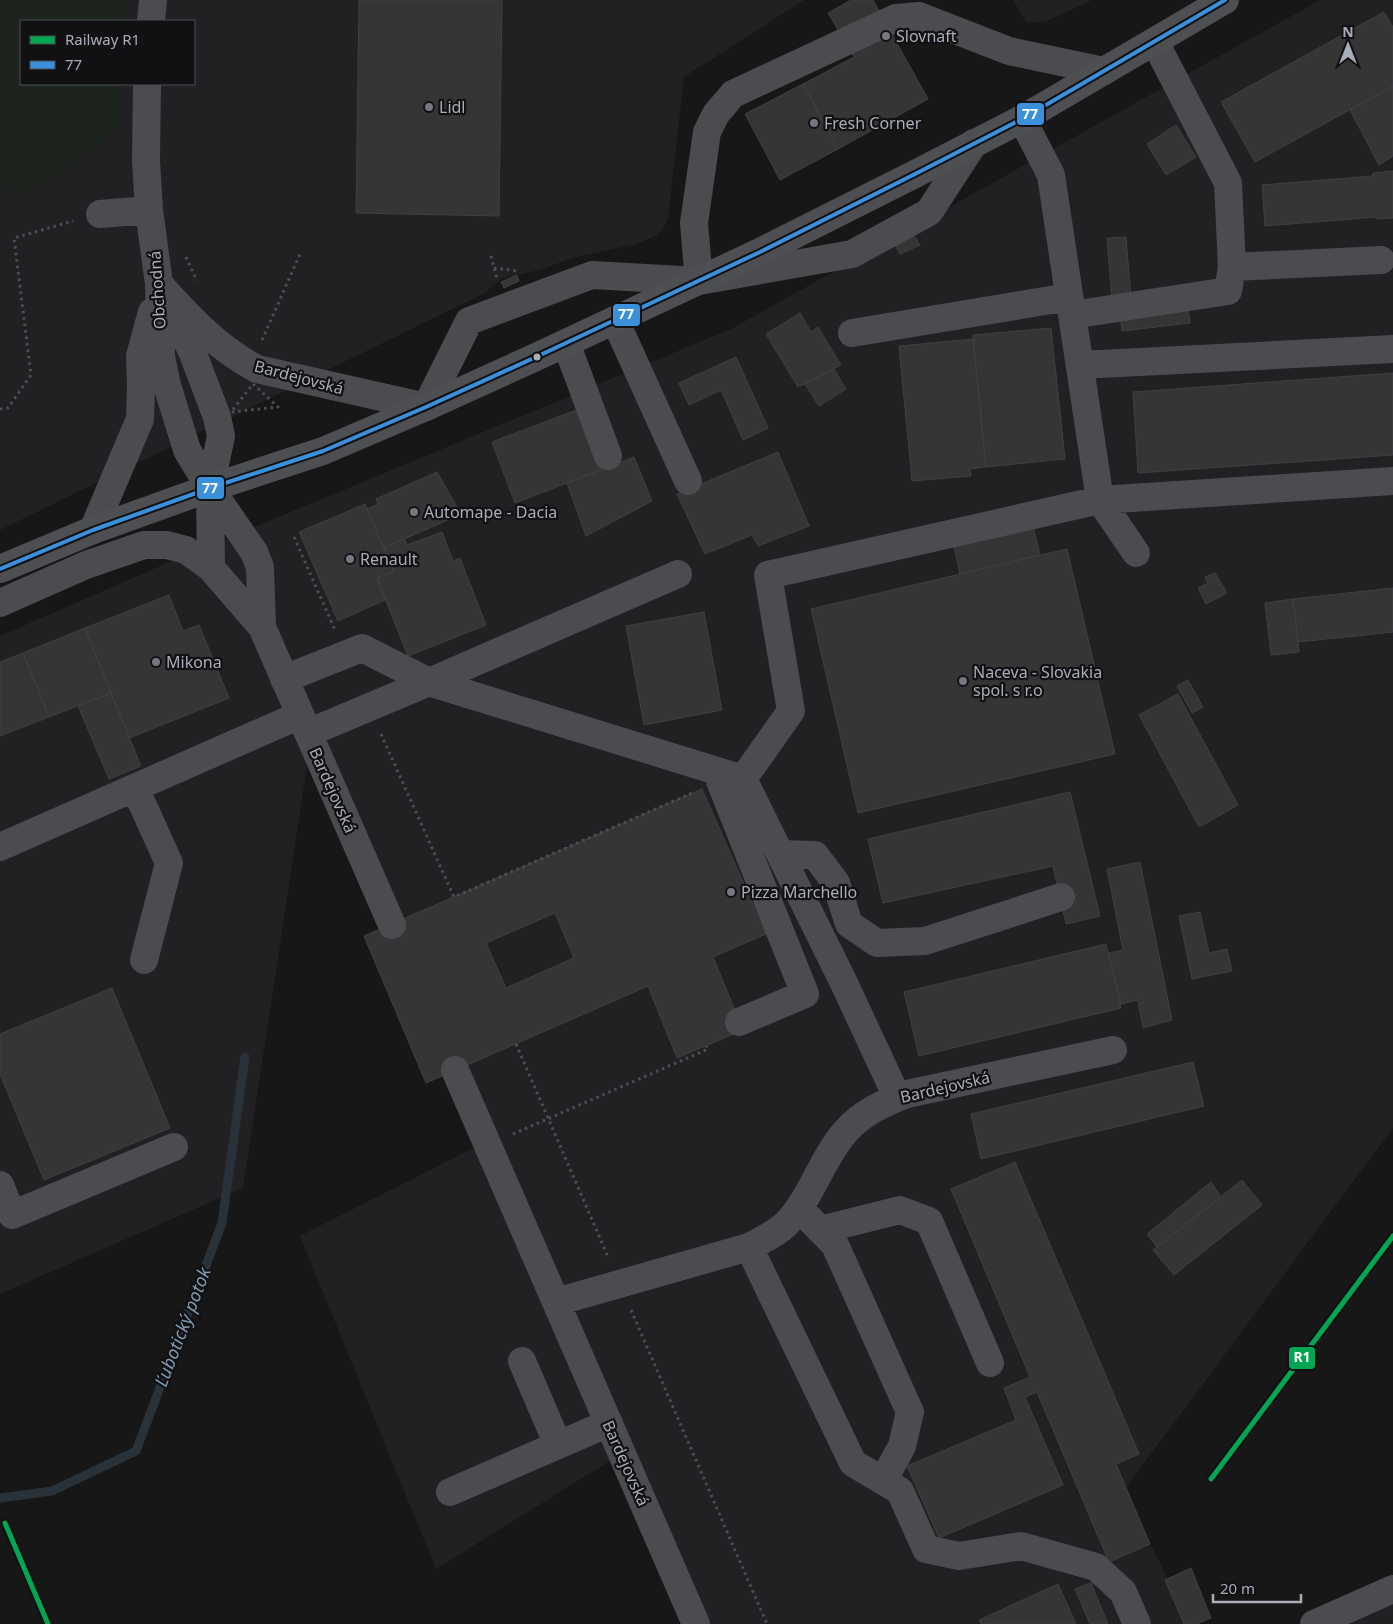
<svg xmlns="http://www.w3.org/2000/svg" width="1393" height="1624" font-family="'Noto Sans',sans-serif">
<style>
.built{fill:#212123;fill-rule:evenodd}
.green{fill:#1d241e}
.lines{fill:none;stroke-linecap:round;stroke-linejoin:round}
.stream{stroke:#2a3239;stroke-width:9}
.building{fill:#353536;stroke:#3f4043;fill-rule:evenodd}
.minor-tunnel{stroke:#343537;stroke-width:28;stroke-dasharray:28 14;stroke-linecap:butt}
.path{stroke:#4d4e52;stroke-width:3;stroke-dasharray:2.5 4;stroke-linecap:butt}
.minor{stroke:#4b4c50;stroke-width:28}
.major{stroke:#4d4f52;stroke-width:28}
.bus-1-casing{stroke:#111113;stroke-width:8}
.bus-1{stroke:#3a90db;stroke-width:4}
.rail-1-casing{stroke:#111113;stroke-width:9}
.rail-1{stroke:#00a651;stroke-width:5}
.poi-dot{fill:#757880;stroke:#111113;stroke-width:2}
.bus-dot{fill:#a8adb8;stroke:#111113;stroke-width:2}
.labels{text-anchor:middle;stroke-width:4.5;stroke-linejoin:round;paint-order:stroke}
.poi-label{font-size:16px;fill:#a8adb8;stroke:#111113;text-anchor:start}
.street-label{font-size:16px;fill:#a8adb8;stroke:#111113}
.water-label{font-size:18px;font-style:italic;fill:#7f9bb3;stroke:#111113}
.line-badge{stroke:#111113;stroke-width:2}
.badge-label{font-size:14px;text-anchor:middle;font-weight:bold;fill:#fff}
</style>
<rect width="100%" height="100%" fill="#171717"/>
<path class="built" d="M 0,0 L 804,0 L 684,77 L 668,218 L 664,227 L 657,235 L 646,240 L 632,245 L 572,258 L 543,269 L 501,279 L 485,293 L 0,530 ZM 21,21 L 194,21 L 194,84 L 21,84 Z
M 1013,0 L 1092,0 L 1045,22 L 1027,23 Z
M 1320,0 L 1393,0 L 1393,1128 L 1124,1490 L 1190,1624 L 693,1624 L 621,1454 L 436,1569 L 300,1236 L 487,1141 L 312,733 L 243,1188 L 0,1294 L 0,636 L 151,570 L 731,329 Z
M 1393,1599 L 1393,1624 L 1338,1624 Z"/>
<path class="green" d="M 0,0 L 126,0 L 124,21 L 21,21 L 21,84 L 121,84 L 118,126 L 78,161 L 25,193 L 0,185 Z"/>
<g class="lines">
<path class="stream" d="M 0,1498 L 52,1491 L 136,1451 L 222,1223 L 245,1057"/>
</g>
<path class="building" d="M 359,0 L 502,0 L 499,216 L 356,213 Z
M 851,0 L 873,0 L 928,99 L 838,149 L 803,84 L 854,57 L 828,13 Z
M 1384,12 L 1393,27 L 1393,86 L 1255,162 L 1221,102 Z
M 803,84 L 838,149 L 780,180 L 745,114 Z
M 1393,86 L 1393,156 L 1379,165 L 1350,110 Z
M 1176,125 L 1196,157 L 1166,175 L 1147,144 Z
M 1393,171 L 1393,218 L 1377,219 L 1377,217 L 1265,226 L 1262,185 L 1373,176 L 1373,173 Z
M 914,235 L 920,245 L 900,254 L 895,245 Z
M 1126,237 L 1131,298 L 1112,300 L 1107,238 Z
M 517,275 L 519,281 L 504,288 L 501,282 Z
M 1188,308 L 1190,323 L 1122,331 L 1120,315 Z
M 800,313 L 811,332 L 818,327 L 841,365 L 798,387 L 766,334 Z
M 1051,328 L 1065,459 L 986,467 L 973,335 Z
M 973,339 L 986,467 L 970,469 L 971,476 L 912,481 L 899,346 Z
M 736,357 L 768,428 L 743,440 L 721,390 L 689,405 L 679,383 Z
M 834,369 L 846,389 L 819,406 L 805,384 Z
M 1393,373 L 1393,455 L 1138,473 L 1133,392 Z
M 579,409 L 603,469 L 515,503 L 492,442 Z
M 778,452 L 809,526 L 758,546 L 752,535 L 705,554 L 677,494 Z
M 634,457 L 652,501 L 586,536 L 567,483 Z
M 437,472 L 461,514 L 384,548 L 367,509 L 378,504 L 376,499 Z
M 365,504 L 394,571 L 377,578 L 385,600 L 338,621 L 299,532 Z
M 1031,518 L 1040,555 L 960,574 L 952,536 Z
M 442,532 L 453,561 L 460,558 L 486,625 L 408,656 L 377,578 L 394,571 L 384,548 L 404,539 L 407,545 Z
M 1067,549 L 1115,754 L 858,813 L 811,609 Z
M 1215,573 L 1227,593 L 1206,604 L 1198,588 L 1208,583 L 1205,577 Z
M 1393,588 L 1393,632 L 1298,642 L 1293,599 Z
M 169,595 L 183,631 L 199,625 L 229,698 L 129,738 L 85,628 Z
M 1293,599 L 1299,652 L 1271,655 L 1265,603 Z
M 704,612 L 722,710 L 644,725 L 626,626 Z
M 85,628 L 111,693 L 49,717 L 23,653 Z
M 23,653 L 49,717 L 0,736 L 0,662 Z
M 1188,680 L 1203,707 L 1192,713 L 1177,686 Z
M 111,693 L 141,766 L 109,779 L 78,706 Z
M 1178,694 L 1238,805 L 1199,827 L 1139,715 Z
M 702,789 L 766,934 L 713,957 L 743,1030 L 677,1058 L 648,986 L 426,1083 L 364,936 ZM 555,913 L 574,958 L 506,988 L 486,943 Z
M 1070,792 L 1100,916 L 1066,924 L 1053,866 L 883,903 L 868,839 Z
M 1140,862 L 1172,1020 L 1143,1028 L 1138,1000 L 1121,1004 L 1109,953 L 1123,950 L 1107,869 Z
M 1200,912 L 1209,953 L 1227,949 L 1232,971 L 1192,979 L 1179,916 Z
M 1106,944 L 1121,1008 L 919,1056 L 904,992 Z
M 112,988 L 170,1128 L 44,1180 L 0,1074 L 0,1034 Z
M 1193,1062 L 1204,1106 L 981,1159 L 971,1114 Z
M 1015,1162 L 1139,1454 L 1116,1464 L 1150,1544 L 1109,1562 L 1037,1392 L 1025,1397 L 1063,1485 L 939,1538 L 907,1466 L 1016,1420 L 1004,1388 L 1030,1377 L 951,1189 Z
M 1242,1180 L 1262,1205 L 1174,1275 L 1153,1250 Z
M 1211,1182 L 1221,1197 L 1157,1247 L 1147,1234 Z
M 1191,1568 L 1211,1618 L 1197,1624 L 1184,1624 L 1165,1580 Z
M 1091,1583 L 1108,1624 L 1090,1624 L 1075,1589 Z
M 1058,1584 L 1076,1624 L 981,1624 L 979,1620 Z"/>
<g class="lines">
<path class="minor-tunnel" d="M 392,925 L 455,1070"/>
<path class="path" d="M 491,256 L 497,279
M 186,257 L 197,281
M 494,268 L 518,271
M 262,340 L 301,252
M 253,384 L 278,407 L 231,412 Z
M 0,409 L 8,408 L 31,375 L 14,238 L 73,221
M 294,537 L 335,630
M 381,734 L 454,897 L 692,793
M 516,1044 L 609,1259
M 513,1134 L 708,1049 L 706,1046
M 631,1310 L 767,1624"/>
<path class="minor" d="M 151,21 L 153,0
M 1155,42 L 1228,183 L 1232,267 L 1381,260
M 147,84 L 146,160 L 149,210 L 159,284 L 161,357 L 167,385 L 187,450 L 210,488 L 254,552 L 260,567 L 262,627
M 1022,119 L 1051,175 L 1100,500 L 1136,553
M 100,214 L 149,210
M 699,281 L 694,223 L 707,132 L 716,114 L 733,94 L 896,18 L 919,16 L 1009,51 L 1104,71
M 159,284 C 189,317 217,348 257,369 L 426,407 L 469,321 L 592,275 L 699,281 L 852,254 L 929,212 L 974,143
M 172,310 L 192,351 L 217,417 L 221,436 L 210,488 L 211,568 L 262,627 L 392,925
M 1072,315 L 1228,291 L 1232,267
M 615,320 L 688,481
M 852,333 L 1069,297
M 566,343 L 608,456
M 1080,365 L 1393,349
M 93,530 L 140,419 L 141,387 L 140,356 L 152,312
M 0,603 L 86,565 L 144,545 L 167,545 L 186,550 L 211,568
M 284,679 L 362,648 L 429,682 L 678,574
M 308,733 L 429,682 L 743,779 L 843,981 L 897,1097
M 716,771 L 805,994 L 739,1022
M 743,779 L 791,711 L 768,575 L 1100,500 L 1393,481
M 135,788 L 169,863 L 144,960
M 0,847 L 300,715
M 780,854 L 815,855 L 836,883 L 849,924 L 877,943 L 925,941 L 1061,897
M 455,1070 L 696,1624
M 0,1185 L 12,1215 L 174,1147
M 799,1208 L 835,1245 L 910,1412 L 902,1446 L 883,1481
M 820,1230 L 900,1210 L 929,1221 L 990,1363
M 749,1247 L 853,1463 L 900,1491 L 926,1549 L 959,1556 L 1021,1546 L 1096,1567 L 1123,1592 L 1137,1624
M 556,1302 L 749,1247 C 762,1240 778,1233 788,1222 C 812,1196 822,1158 846,1131 C 863,1112 884,1103 907,1094 L 1113,1050
M 522,1361 L 558,1445
M 450,1492 L 609,1423
M 1314,1624 L 1393,1589"/>
<path class="major" d="M 0,569 L 93,530 L 210,488 L 323,451 L 426,407 L 536,357 L 760,252 L 917,173 L 1022,119 L 1225,0"/>
<g class="bus-1-casing">
<path id="bus-1" d="M 0,569 L 93,530 L 210,488 L 323,451 L 426,407 L 536,357 L 760,252 L 917,173 L 1022,119 L 1225,0"/>
</g>
<use href="#bus-1" class="bus-1"/>
<g class="rail-1-casing">
<path id="rail-1" d="M 1211,1479 L 1393,1236
M 5,1523 L 48,1624"/>
</g>
<use href="#rail-1" class="rail-1"/>
</g>
<g class="poi-dot">
<circle cx="886" cy="36" r="5"/>
<circle cx="429" cy="107" r="5"/>
<circle cx="814" cy="123" r="5"/>
<circle cx="414" cy="512" r="5"/>
<circle cx="350" cy="559" r="5"/>
<circle cx="156" cy="662" r="5"/>
<circle cx="963" cy="681" r="5"/>
<circle cx="731" cy="892" r="5"/>
</g>
<circle class="bus-dot" cx="537" cy="357" r="4.5"/>
<g class="labels">
<g class="poi-label">
<text x="896" y="42">Slovnaft</text>
<text x="439" y="113">Lidl</text>
<text x="824" y="129">Fresh Corner</text>
<text x="424" y="518">Automape - Dacia</text>
<text x="360" y="565">Renault</text>
<text x="166" y="668">Mikona</text>
<text x="973" y="678">Naceva - Slovakia<tspan x="973" dy="18">spol. s r.o</tspan></text>
<text x="741" y="898">Pizza Marchello</text>
</g>
<g class="street-label">
<text transform="translate(157 290) rotate(-94)" y="6">Obchodná</text>
<text transform="translate(299 377) rotate(15)" y="6">Bardejovská</text>
<text transform="translate(333 790) rotate(66)" y="6">Bardejovská</text>
<text transform="translate(945 1087) rotate(-13)" y="6">Bardejovská</text>
<text transform="translate(626 1463) rotate(66)" y="6">Bardejovská</text>
</g>
<g class="water-label">
<text transform="translate(183 1327) rotate(-69)" y="6">Ľubotický potok</text>
</g>
</g>
<g class="line-badge">
<rect x="1016" y="102" width="29" height="24" rx="5" fill="#3a90db"/>
<rect x="612" y="303" width="29" height="24" rx="5" fill="#3a90db"/>
<rect x="196" y="476" width="29" height="24" rx="5" fill="#3a90db"/>
<rect x="1288" y="1346" width="28" height="24" rx="5" fill="#00a651"/>
</g>
<g class="badge-label">
<text x="1030" y="119">77</text>
<text x="626" y="319">77</text>
<text x="210" y="493">77</text>
<text x="1302" y="1362">R1</text>
</g>
<rect x="20" y="20" width="175" height="65" fill="#111113" stroke="#4d4f55"/>
<rect x="30" y="36" width="25" height="8" fill="#00a651" stroke="#4d4f55"/>
<text x="65" y="45" font-size="15" fill="#a8adb8">Railway R1</text>
<rect x="30" y="61" width="25" height="8" fill="#3a90db" stroke="#4d4f55"/>
<text x="65" y="70" font-size="15" fill="#a8adb8">77</text>
<g transform="translate(1348 45)" stroke="#111113" stroke-width="4" paint-order="stroke">
<path d="M0-4L9 19L0 12L-9 19Z" fill="#a8adb8"/>
<text y="-8" font-size="14" font-weight="bold" text-anchor="middle" fill="#a8adb8">N</text>
</g>
<path d="M1213 1594v8h88v-8" fill="none" stroke="#a8adb8" stroke-width="2.5"/>
<text x="1220" y="1594" font-size="15" fill="#a8adb8" stroke="#111113" stroke-width="4" paint-order="stroke">20 m</text>
</svg>
